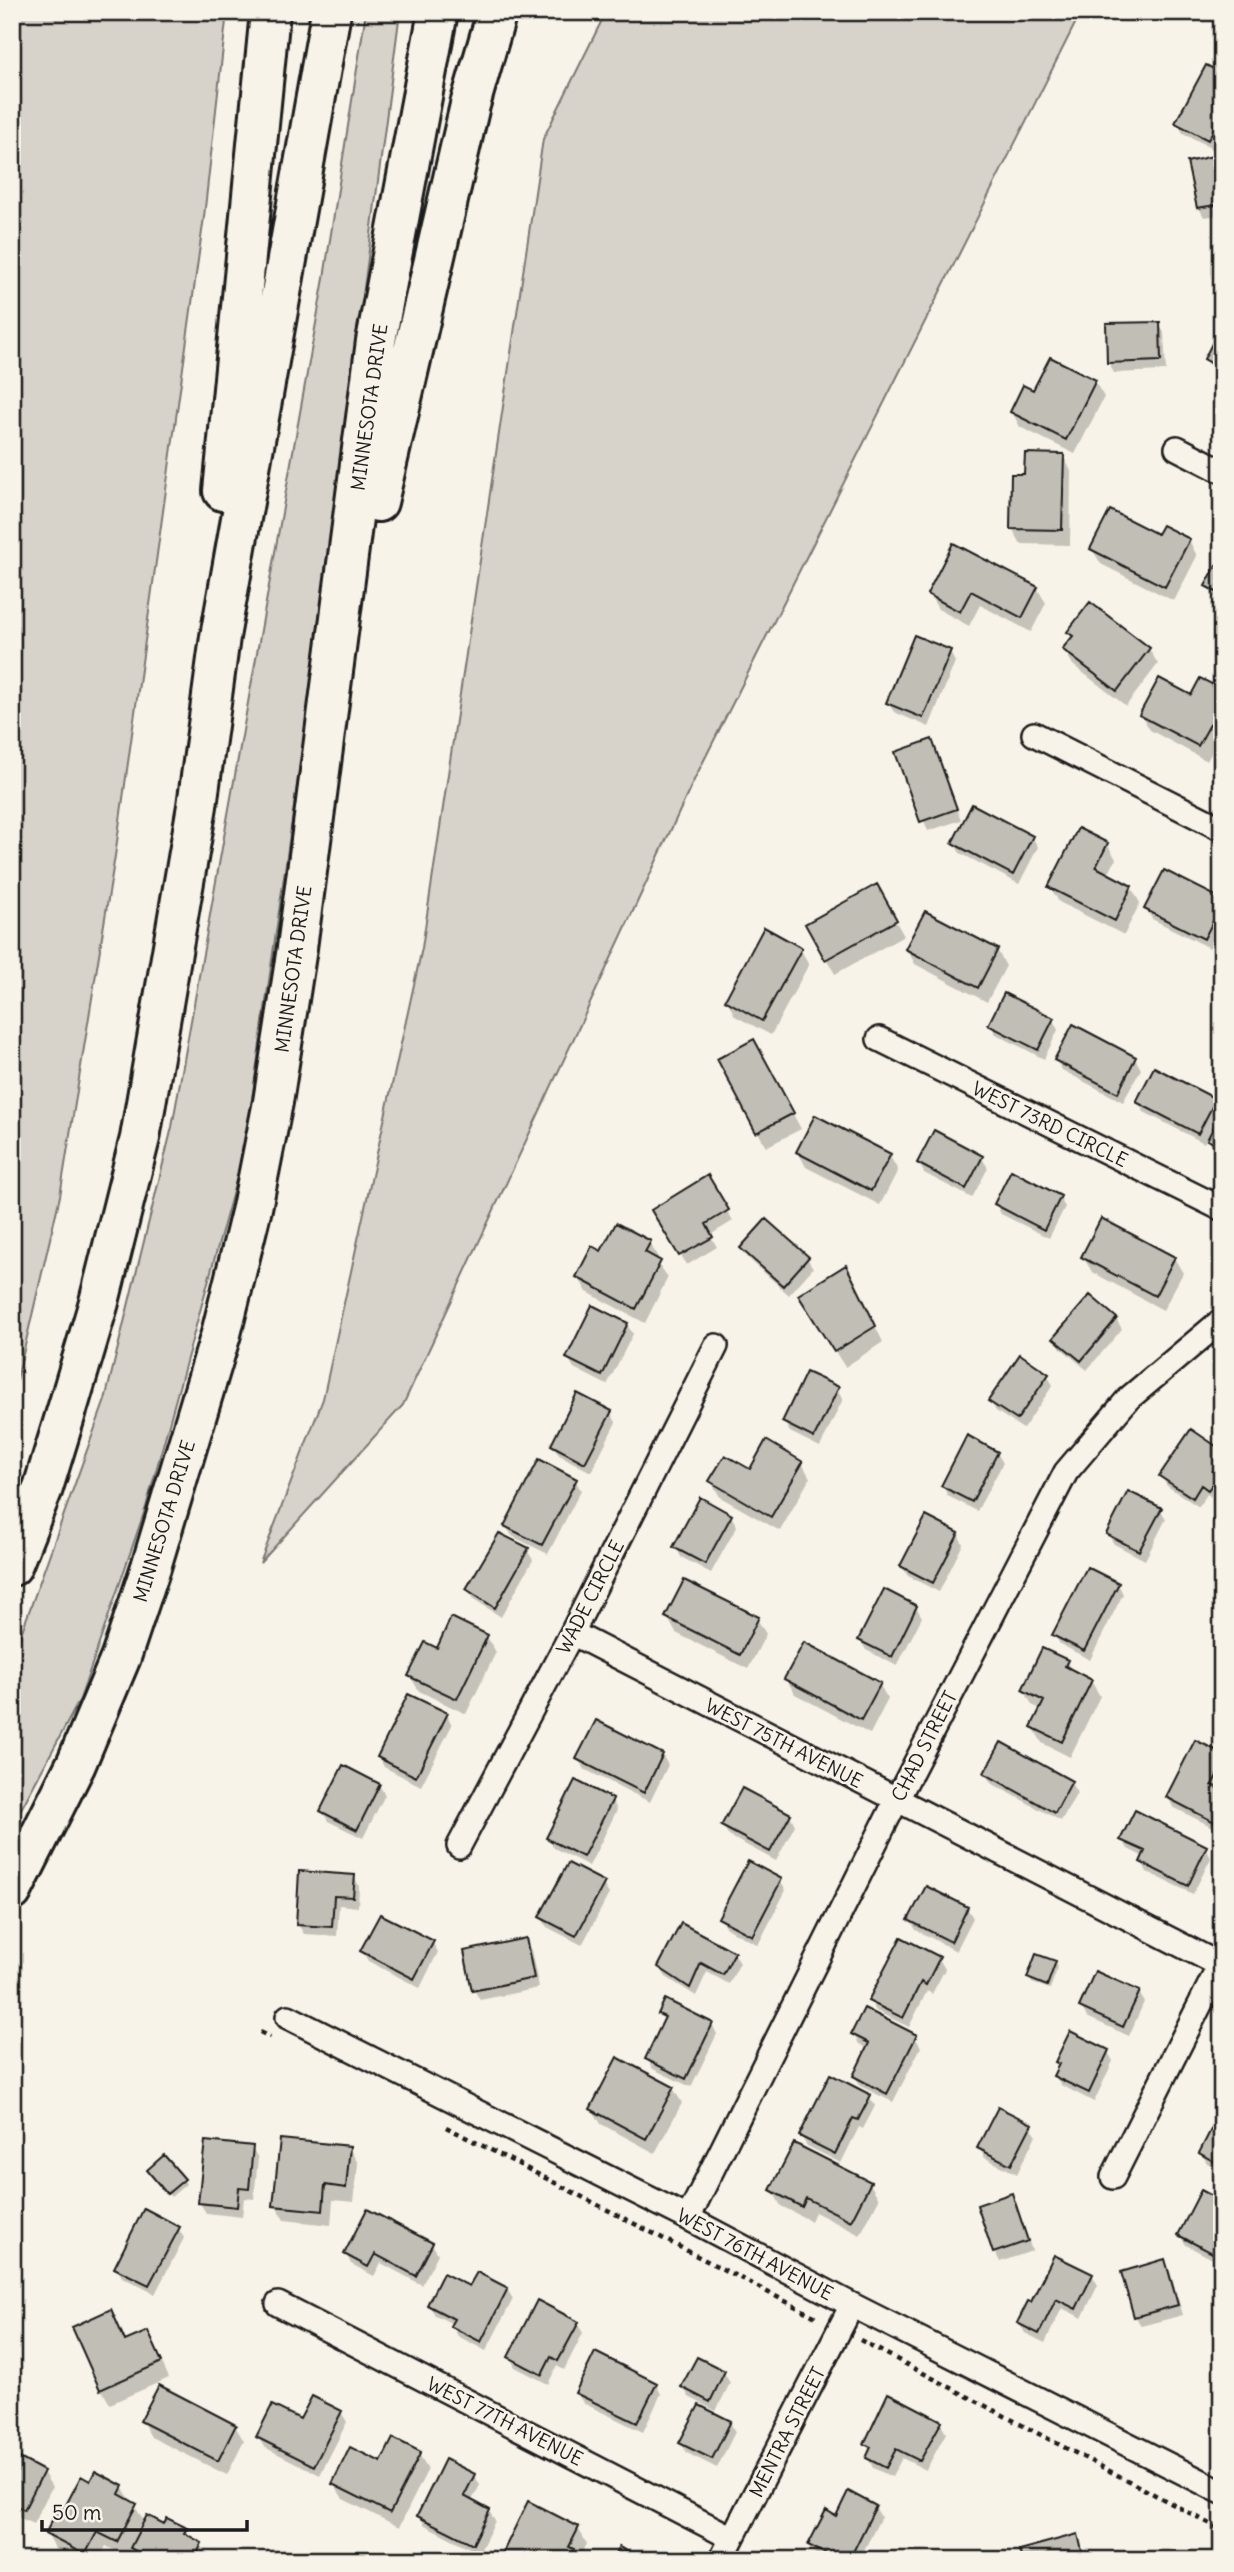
<svg xmlns="http://www.w3.org/2000/svg" width="1234" height="2572" font-family="Delius,sans-serif">
<style>
.green{fill:#d7d3cb;stroke:#7a7874;stroke-width:2}
.shadow{fill:#0003}
.building{fill:#c0beb5;stroke:#1c1c1c;stroke-width:2}
.lines{fill:none;stroke-linecap:round;stroke-linejoin:round}
.minor-casing{stroke:#1c1c1c;stroke-width:28}
.motorway-casing{stroke:#1c1c1c;stroke-width:44}
.path{stroke:#1c1c1c;stroke-width:4.5;stroke-dasharray:5 5;stroke-linecap:butt}
.minor{stroke:#f7f3e8;stroke-width:23}
.motorway{stroke:#f7f3e8;stroke-width:38}
.labels{text-anchor:middle;stroke-width:5;stroke-linejoin:round;paint-order:stroke}
.street-label{font-size:19px;fill:#1c1c1c;stroke:#f7f3e8}
</style>
<rect width="100%" height="100%" fill="#f7f3e8"/>
<filter id="ink" filterUnits="userSpaceOnUse"><feTurbulence type="fractalNoise" baseFrequency=".0143" numOctaves="2"/><feDisplacementMap in="SourceGraphic" scale="14" xChannelSelector="R" yChannelSelector="G"/><feConvolveMatrix kernelMatrix="1 2 1 2 8 2 1 2 1" color-interpolation-filters="sRGB"/></filter>
<g filter="url(#ink)">
<path class="green" d="M 12,12 L 227,12 L 204,217 L 115,856 L 60,1196 L 12,1401 Z
M 366,12 L 400,12 L 320,626 L 245,1148 L 146,1507 L 80,1699 L 12,1826 L 12,1659 L 105,1400 L 172,1127 L 323,284 Z
M 606,12 L 1081,12 L 695,778 L 403,1405 L 260,1563 L 323,1399 L 422,948 L 543,139 Z"/>
<path class="shadow" d="M 1222,75 L 1222,134 L 1214,149 L 1183,133 L 1177,123 Z
M 1220,156 L 1222,160 L 1222,215 L 1204,217 L 1199,208 Z
M 1159,323 L 1164,333 L 1166,371 L 1114,373 L 1109,363 Z
M 1222,328 L 1222,374 L 1211,369 L 1206,359 Z
M 1095,382 L 1104,397 L 1075,454 L 1020,427 L 1012,412 L 1034,393 Z
M 1063,455 L 1071,471 L 1070,545 L 1021,544 L 1012,528 L 1026,476 Z
M 1158,536 L 1189,540 L 1197,556 L 1174,601 L 1101,564 L 1092,549 Z
M 954,545 L 1037,588 L 1046,603 L 1031,632 L 980,605 L 969,626 L 938,609 L 929,594 Z
M 1222,559 L 1222,601 L 1213,596 L 1207,586 Z
M 1069,632 L 1149,649 L 1158,664 L 1126,706 L 1073,665 L 1064,650 L 1073,638 Z
M 950,652 L 955,662 L 929,727 L 894,712 L 888,703 Z
M 1222,691 L 1222,734 L 1207,761 L 1150,730 L 1141,715 L 1192,697 Z
M 931,741 L 961,820 L 928,831 L 898,753 Z
M 1032,837 L 1038,847 L 1019,884 L 960,853 L 954,843 Z
M 1107,844 L 1116,859 L 1108,875 L 1131,887 L 1140,903 L 1124,935 L 1059,902 L 1050,887 Z
M 876,886 L 904,936 L 835,974 L 807,925 Z
M 1222,901 L 1222,924 L 1210,948 L 1152,919 L 1146,909 Z
M 800,949 L 809,964 L 771,1035 L 735,1016 L 727,1000 Z
M 907,949 L 997,950 L 1006,966 L 987,1002 L 915,964 Z
M 1053,1020 L 1058,1030 L 1044,1059 L 996,1034 L 990,1025 Z
M 762,1056 L 801,1129 L 766,1147 L 719,1059 Z
M 1135,1059 L 1141,1069 L 1123,1102 L 1062,1070 L 1056,1060 Z
M 1214,1100 L 1222,1113 L 1222,1153 L 1214,1150 L 1207,1137 L 1204,1143 L 1144,1112 L 1138,1102 Z
M 798,1152 L 889,1155 L 898,1170 L 880,1205 L 806,1167 Z
M 982,1158 L 988,1168 L 972,1198 L 924,1173 L 919,1163 Z
M 707,1178 L 733,1221 L 710,1235 L 717,1247 L 687,1265 L 653,1210 Z
M 1059,1197 L 1065,1207 L 1049,1238 L 1001,1214 L 996,1204 Z
M 649,1242 L 658,1257 L 656,1261 L 668,1277 L 645,1323 L 587,1292 L 578,1277 L 602,1253 Z
M 742,1249 L 807,1258 L 813,1268 L 789,1295 L 748,1258 Z
M 1083,1257 L 1174,1258 L 1183,1273 L 1163,1310 L 1092,1272 Z
M 854,1283 L 883,1342 L 845,1367 L 809,1311 Z
M 1090,1297 L 1116,1319 L 1122,1329 L 1087,1370 L 1061,1348 L 1055,1338 Z
M 627,1325 L 633,1334 L 607,1385 L 574,1368 L 568,1358 Z
M 1047,1375 L 1053,1385 L 1023,1429 L 996,1411 L 990,1401 Z
M 837,1389 L 843,1399 L 820,1447 L 790,1432 L 784,1422 Z
M 610,1412 L 616,1422 L 591,1472 L 559,1455 L 553,1445 Z
M 1222,1452 L 1222,1488 L 1214,1499 L 1207,1494 L 1199,1507 L 1167,1486 L 1161,1476 Z
M 997,1453 L 1003,1463 L 977,1511 L 948,1496 L 943,1486 Z
M 802,1463 L 810,1478 L 780,1531 L 720,1497 L 711,1481 L 750,1471 Z
M 575,1480 L 581,1490 L 548,1554 L 512,1536 L 506,1526 Z
M 1160,1509 L 1166,1519 L 1145,1560 L 1114,1544 L 1108,1534 Z
M 731,1516 L 737,1526 L 711,1573 L 681,1557 L 676,1547 Z
M 958,1534 L 963,1544 L 939,1592 L 908,1576 L 902,1566 Z
M 527,1550 L 533,1560 L 501,1617 L 474,1599 L 468,1589 Z
M 1118,1584 L 1123,1594 L 1090,1660 L 1060,1644 L 1054,1634 Z
M 916,1607 L 922,1617 L 897,1666 L 866,1650 L 860,1640 Z
M 667,1617 L 757,1619 L 766,1634 L 748,1669 L 676,1633 Z
M 487,1637 L 496,1652 L 466,1714 L 419,1691 L 410,1676 L 437,1650 Z
M 1066,1661 L 1073,1672 L 1091,1681 L 1100,1696 L 1070,1757 L 1042,1743 L 1033,1727 L 1042,1710 L 1032,1705 L 1024,1690 Z
M 786,1679 L 879,1684 L 888,1699 L 870,1734 L 795,1694 Z
M 447,1715 L 452,1725 L 421,1786 L 384,1767 L 379,1757 Z
M 1001,1745 L 1071,1783 L 1077,1793 L 1061,1821 L 991,1783 L 986,1773 Z
M 662,1755 L 668,1765 L 650,1802 L 584,1769 L 578,1759 Z
M 1222,1755 L 1222,1787 L 1220,1791 L 1222,1792 L 1222,1832 L 1173,1807 L 1168,1797 Z
M 379,1785 L 385,1795 L 363,1838 L 328,1821 L 322,1811 Z
M 612,1800 L 617,1810 L 589,1866 L 554,1848 L 548,1838 Z
M 790,1815 L 795,1825 L 776,1861 L 729,1836 L 723,1826 Z
M 1122,1839 L 1206,1848 L 1211,1858 L 1193,1894 L 1147,1872 L 1142,1862 L 1144,1857 L 1128,1849 Z
M 354,1876 L 359,1886 L 358,1907 L 339,1905 L 337,1936 L 304,1934 L 298,1924 Z
M 780,1880 L 786,1890 L 758,1945 L 726,1928 L 720,1918 Z
M 603,1884 L 609,1894 L 582,1945 L 547,1927 L 541,1917 Z
M 967,1908 L 973,1918 L 956,1951 L 916,1930 L 910,1920 Z
M 525,1940 L 531,1950 L 539,1988 L 480,2000 L 474,1990 Z
M 432,1942 L 438,1952 L 420,1988 L 368,1961 L 362,1951 Z
M 734,1953 L 740,1963 L 729,1984 L 707,1972 L 696,1996 L 666,1977 L 660,1967 Z
M 939,1959 L 945,1969 L 932,1994 L 927,1991 L 909,2027 L 876,2011 L 870,2001 Z
M 1055,1962 L 1058,1967 L 1050,1989 L 1032,1983 L 1029,1978 Z
M 1139,1992 L 1144,2002 L 1129,2036 L 1087,2017 L 1081,2007 Z
M 660,2014 L 712,2024 L 717,2034 L 691,2087 L 653,2069 L 647,2059 L 665,2022 Z
M 853,2034 L 915,2037 L 921,2047 L 893,2102 L 860,2086 L 855,2076 L 869,2049 L 859,2044 Z
M 1108,2052 L 1113,2061 L 1094,2102 L 1061,2085 L 1055,2076 L 1059,2066 L 1057,2062 Z
M 673,2088 L 682,2103 L 655,2153 L 601,2124 L 592,2109 Z
M 869,2096 L 875,2106 L 863,2129 L 859,2127 L 841,2163 L 807,2146 L 801,2136 Z
M 1222,2112 L 1222,2171 L 1207,2163 L 1201,2153 Z
M 1030,2125 L 1036,2135 L 1017,2174 L 985,2158 L 979,2148 Z
M 252,2148 L 258,2158 L 254,2199 L 244,2198 L 242,2217 L 206,2213 L 200,2203 Z
M 349,2148 L 358,2163 L 354,2202 L 333,2200 L 331,2225 L 284,2220 L 275,2205 Z
M 151,2174 L 184,2180 L 186,2184 L 171,2197 Z
M 870,2184 L 879,2199 L 860,2235 L 815,2212 L 811,2221 L 781,2206 L 772,2190 Z
M 1011,2195 L 1017,2205 L 1032,2251 L 1000,2262 L 995,2252 Z
M 1222,2203 L 1222,2258 L 1220,2263 L 1186,2245 L 1180,2235 Z
M 178,2228 L 184,2238 L 155,2294 L 122,2277 L 116,2267 Z
M 432,2244 L 438,2254 L 422,2285 L 381,2263 L 374,2276 L 351,2264 L 346,2254 Z
M 1164,2261 L 1170,2271 L 1183,2315 L 1141,2326 L 1136,2317 L 1123,2273 Z
M 1092,2275 L 1098,2285 L 1082,2318 L 1062,2308 L 1045,2343 L 1025,2333 L 1019,2323 L 1029,2303 Z
M 470,2288 L 507,2289 L 513,2299 L 486,2351 L 458,2336 L 452,2326 L 453,2324 L 435,2315 L 429,2305 Z
M 577,2323 L 583,2333 L 564,2370 L 557,2366 L 548,2384 L 515,2367 L 510,2357 Z
M 119,2327 L 126,2343 L 156,2349 L 169,2378 L 110,2404 L 101,2389 Z
M 724,2373 L 730,2383 L 716,2411 L 689,2397 L 683,2387 Z
M 656,2384 L 661,2394 L 643,2432 L 583,2403 L 577,2393 Z
M 341,2412 L 347,2422 L 320,2475 L 264,2447 L 258,2437 L 301,2422 Z
M 142,2421 L 235,2426 L 244,2441 L 227,2475 L 151,2437 Z
M 730,2422 L 735,2432 L 717,2468 L 687,2453 L 681,2443 Z
M 941,2423 L 946,2433 L 926,2470 L 902,2458 L 892,2477 L 873,2468 L 868,2458 L 871,2452 L 866,2444 Z
M 419,2454 L 428,2469 L 399,2527 L 343,2499 L 334,2484 L 382,2464 Z
M 12,2456 L 43,2472 L 52,2487 L 33,2524 L 12,2514 Z
M 474,2475 L 480,2485 L 471,2502 L 489,2511 L 495,2521 L 479,2553 L 425,2525 L 419,2516 Z
M 90,2483 L 122,2487 L 145,2522 L 186,2529 L 191,2539 L 201,2544 L 207,2554 L 204,2560 L 142,2560 L 138,2558 L 131,2546 L 125,2556 L 106,2546 L 99,2560 L 76,2560 L 55,2549 L 47,2534 Z
M 875,2507 L 881,2517 L 859,2560 L 826,2560 L 816,2555 L 810,2545 L 836,2518 Z
M 578,2528 L 587,2544 L 578,2560 L 501,2560 Z
M 1077,2536 L 1088,2560 L 1024,2560 Z
M 215,2552 L 229,2560 L 211,2560 Z"/>
<path class="building" d="M 1206,65 L 1222,73 L 1222,118 L 1220,117 L 1208,140 L 1175,123 Z
M 1221,154 L 1222,204 L 1197,208 L 1187,162 Z
M 1160,322 L 1161,361 L 1107,363 L 1106,323 Z
M 1221,326 L 1222,326 L 1222,369 L 1204,359 Z
M 1050,357 L 1096,380 L 1066,440 L 1010,412 L 1023,385 L 1033,390 Z
M 1025,453 L 1064,454 L 1062,530 L 1010,529 L 1011,474 L 1024,474 Z
M 1110,510 L 1157,534 L 1162,525 L 1190,539 L 1165,587 L 1090,549 Z
M 953,543 L 1038,587 L 1022,618 L 971,591 L 960,612 L 927,594 Z
M 1222,555 L 1222,595 L 1205,586 Z
M 1090,602 L 1150,648 L 1117,691 L 1062,649 L 1073,636 L 1067,632 Z
M 914,635 L 951,650 L 923,718 L 886,703 Z
M 1159,678 L 1191,695 L 1200,678 L 1222,689 L 1222,703 L 1198,746 L 1139,715 Z
M 932,739 L 957,809 L 920,822 L 895,752 Z
M 972,804 L 1033,836 L 1013,875 L 952,843 Z
M 1078,828 L 1108,843 L 1096,867 L 1132,886 L 1115,921 L 1048,887 Z
M 1164,870 L 1222,899 L 1222,904 L 1204,939 L 1144,909 Z
M 877,884 L 897,920 L 825,960 L 805,924 Z
M 925,911 L 998,949 L 978,988 L 905,949 Z
M 764,927 L 802,948 L 762,1021 L 725,1000 Z
M 1004,993 L 1054,1018 L 1038,1050 L 988,1025 Z
M 1073,1024 L 1136,1057 L 1118,1093 L 1054,1060 Z
M 754,1039 L 794,1113 L 756,1133 L 717,1059 Z
M 1154,1067 L 1216,1099 L 1198,1134 L 1136,1102 Z
M 1222,1110 L 1222,1147 L 1207,1140 Z
M 815,1115 L 891,1154 L 871,1191 L 796,1152 Z
M 934,1130 L 983,1156 L 966,1189 L 917,1163 Z
M 1011,1170 L 1061,1196 L 1044,1230 L 994,1204 Z
M 708,1175 L 729,1210 L 706,1224 L 713,1237 L 679,1256 L 651,1210 Z
M 1101,1218 L 1175,1257 L 1155,1296 L 1081,1257 Z
M 766,1219 L 809,1257 L 783,1286 L 740,1248 Z
M 616,1223 L 651,1241 L 645,1252 L 661,1261 L 636,1309 L 576,1277 L 592,1246 L 601,1251 Z
M 846,1265 L 876,1326 L 834,1352 L 798,1295 Z
M 1090,1295 L 1117,1318 L 1081,1361 L 1053,1338 Z
M 592,1305 L 628,1323 L 602,1376 L 566,1358 Z
M 1020,1354 L 1049,1374 L 1017,1420 L 988,1401 Z
M 806,1372 L 839,1387 L 814,1438 L 782,1422 Z
M 577,1393 L 612,1411 L 585,1463 L 551,1445 Z
M 1191,1429 L 1222,1450 L 1222,1459 L 1213,1471 L 1219,1475 L 1208,1490 L 1201,1485 L 1193,1498 L 1159,1476 Z
M 967,1435 L 998,1452 L 972,1502 L 941,1486 Z
M 766,1440 L 803,1462 L 771,1517 L 709,1481 L 725,1455 L 750,1469 Z
M 539,1459 L 577,1479 L 542,1545 L 504,1526 Z
M 1128,1491 L 1162,1508 L 1139,1551 L 1106,1534 Z
M 700,1497 L 732,1515 L 705,1564 L 673,1547 Z
M 926,1516 L 959,1533 L 933,1583 L 900,1566 Z
M 499,1533 L 529,1548 L 495,1608 L 466,1589 Z
M 1087,1567 L 1119,1583 L 1084,1651 L 1052,1635 Z
M 684,1580 L 759,1617 L 740,1655 L 665,1617 Z
M 884,1589 L 917,1606 L 892,1657 L 858,1640 Z
M 451,1617 L 488,1635 L 457,1699 L 408,1676 L 425,1642 L 437,1648 Z
M 804,1642 L 881,1683 L 861,1720 L 784,1679 Z
M 1042,1648 L 1068,1660 L 1065,1666 L 1092,1680 L 1062,1742 L 1031,1727 L 1044,1701 L 1022,1690 Z
M 408,1694 L 448,1713 L 416,1777 L 377,1757 Z
M 596,1720 L 663,1754 L 644,1793 L 576,1759 Z
M 1195,1740 L 1222,1753 L 1222,1766 L 1212,1785 L 1222,1790 L 1220,1825 L 1166,1797 Z
M 1001,1742 L 1072,1781 L 1055,1813 L 984,1773 Z
M 343,1765 L 380,1784 L 357,1830 L 320,1811 Z
M 575,1780 L 613,1799 L 583,1857 L 546,1838 Z
M 742,1788 L 791,1814 L 770,1852 L 721,1826 Z
M 1135,1810 L 1207,1846 L 1188,1886 L 1140,1862 L 1145,1851 L 1120,1840 Z
M 748,1861 L 782,1879 L 752,1936 L 718,1918 Z
M 568,1863 L 605,1882 L 576,1936 L 539,1917 Z
M 299,1871 L 355,1875 L 353,1897 L 334,1896 L 332,1927 L 296,1925 Z
M 926,1886 L 968,1907 L 951,1942 L 908,1920 Z
M 380,1914 L 434,1941 L 414,1979 L 360,1951 Z
M 681,1923 L 735,1952 L 723,1975 L 701,1963 L 690,1988 L 658,1967 Z
M 901,1937 L 940,1957 L 926,1985 L 921,1982 L 903,2018 L 868,2001 Z
M 526,1938 L 534,1978 L 472,1991 L 464,1951 Z
M 1036,1954 L 1056,1961 L 1047,1986 L 1027,1978 Z
M 1095,1971 L 1140,1991 L 1123,2027 L 1079,2007 Z
M 665,1999 L 713,2023 L 686,2079 L 645,2059 L 665,2017 L 658,2014 Z
M 864,2008 L 917,2035 L 887,2094 L 853,2076 L 869,2043 L 851,2034 Z
M 1070,2031 L 1109,2050 L 1089,2093 L 1053,2076 L 1059,2064 L 1055,2062 Z
M 617,2057 L 674,2087 L 646,2139 L 590,2109 Z
M 830,2074 L 871,2095 L 858,2120 L 853,2118 L 835,2154 L 799,2136 Z
M 998,2107 L 1032,2124 L 1011,2165 L 977,2148 Z
M 1222,2108 L 1222,2166 L 1199,2153 Z
M 280,2139 L 350,2146 L 346,2188 L 325,2185 L 323,2211 L 273,2206 Z
M 205,2141 L 253,2146 L 249,2189 L 239,2188 L 237,2207 L 198,2203 Z
M 794,2143 L 871,2182 L 851,2221 L 806,2198 L 802,2207 L 770,2190 Z
M 164,2155 L 185,2179 L 167,2194 L 147,2170 Z
M 1201,2190 L 1222,2201 L 1222,2238 L 1214,2254 L 1178,2235 Z
M 1012,2193 L 1028,2241 L 993,2253 L 977,2205 Z
M 144,2208 L 180,2227 L 149,2285 L 114,2268 Z
M 367,2209 L 433,2243 L 416,2276 L 375,2254 L 368,2267 L 344,2254 Z
M 1054,2255 L 1093,2274 L 1076,2309 L 1056,2299 L 1039,2334 L 1017,2323 L 1028,2301 L 1031,2302 Z
M 1165,2259 L 1178,2305 L 1134,2317 L 1121,2272 Z
M 477,2272 L 508,2288 L 481,2342 L 450,2326 L 454,2319 L 427,2305 L 443,2273 L 469,2286 Z
M 537,2300 L 579,2322 L 558,2361 L 551,2357 L 542,2375 L 508,2357 Z
M 111,2309 L 125,2341 L 148,2331 L 162,2362 L 100,2390 L 72,2327 Z
M 595,2352 L 657,2383 L 637,2423 L 575,2393 Z
M 697,2357 L 725,2371 L 710,2402 L 681,2387 Z
M 159,2385 L 236,2425 L 218,2461 L 140,2421 Z
M 888,2393 L 942,2421 L 920,2461 L 896,2449 L 886,2468 L 866,2458 L 871,2447 L 864,2444 Z
M 312,2396 L 342,2411 L 314,2466 L 256,2437 L 272,2405 L 300,2419 Z
M 699,2405 L 731,2421 L 712,2459 L 679,2443 Z
M 393,2438 L 421,2452 L 390,2513 L 332,2484 L 350,2447 L 381,2462 Z
M 12,2454 L 44,2471 L 24,2510 L 12,2504 Z
M 445,2459 L 475,2474 L 464,2496 L 490,2510 L 473,2544 L 417,2516 Z
M 95,2471 L 123,2486 L 119,2494 L 137,2504 L 117,2542 L 97,2532 L 85,2555 L 45,2534 L 60,2505 L 65,2507 L 81,2476 L 90,2481 Z
M 848,2491 L 876,2506 L 849,2560 L 838,2560 L 808,2545 L 826,2510 L 836,2516 Z
M 528,2501 L 579,2527 L 569,2547 L 574,2549 L 569,2560 L 499,2560 Z
M 147,2515 L 164,2524 L 167,2518 L 187,2528 L 184,2533 L 202,2543 L 194,2560 L 153,2560 L 130,2548 Z
M 1078,2534 L 1084,2560 L 1022,2560 L 1019,2550 Z
M 619,2547 L 643,2560 L 612,2560 Z"/>
<g class="lines">
<g class="minor-casing">
<path id="minor" d="M 1177,448 L 1222,471
M 1034,734 L 1222,829
M 879,1039 L 1222,1209
M 572,1633 L 1222,1966
M 459,1846 L 572,1633 L 716,1346
M 288,2017 L 688,2218 L 852,2305 L 1222,2492
M 1113,2177 L 1222,1961
M 688,2218 L 896,1801 L 1066,1472 L 1128,1399 L 1222,1320
M 278,2304 L 732,2538
M 721,2560 L 852,2305"/>
</g>
<g class="motorway-casing">
<path id="motorway" d="M 223,491 L 270,12
M 378,502 L 470,105 L 497,12
M 12,1566 L 43,1488 L 70,1400 L 99,1302 L 140,1138 L 197,806 L 220,637 L 331,12
M 12,1891 L 76,1764 L 121,1657 L 151,1567 L 221,1334 L 252,1208 L 273,1102 L 297,948 L 376,341 L 438,12"/>
</g>
<path class="path" d="M 260,2032 L 270,2037
M 446,2127 L 818,2318
M 860,2340 L 1222,2530"/>
<use href="#minor" class="minor"/>
<use href="#motorway" class="motorway"/>
</g>
</g>
<g class="labels">
<g class="street-label">
<text transform="translate(369 407) rotate(-82)" y="7">MINNESOTA DRIVE</text>
<text transform="translate(293 969) rotate(-82)" y="7">MINNESOTA DRIVE</text>
<text transform="translate(1050 1124) rotate(26)" y="7">WEST 73RD CIRCLE</text>
<text transform="translate(164 1521) rotate(-73)" y="7">MINNESOTA DRIVE</text>
<text transform="translate(590 1597) rotate(-63)" y="7">WADE CIRCLE</text>
<text transform="translate(784 1743) rotate(27)" y="7">WEST 75TH AVENUE</text>
<text transform="translate(924 1746) rotate(-63)" y="7">CHAD STREET</text>
<text transform="translate(755 2254) rotate(28)" y="7">WEST 76TH AVENUE</text>
<text transform="translate(505 2421) rotate(27)" y="7">WEST 77TH AVENUE</text>
<text transform="translate(787 2432) rotate(-63)" y="7">MENTRA STREET</text>
</g>
</g>
<rect width="1234" height="2572" fill="none" stroke="#f7f3e8" stroke-width="42"/>
<rect x="21" y="21" width="1192" height="2530" fill="none" stroke="#1c1c1c" stroke-width="2.5" filter="url(#ink)"/>
<path d="M42 2520v10h205v-10" fill="none" stroke="#1c1c1c" stroke-width="3.5"/>
<text x="52" y="2520" font-size="21" fill="#1c1c1c" stroke="#f7f3e8" stroke-width="5" paint-order="stroke">50 m</text>
</svg>
